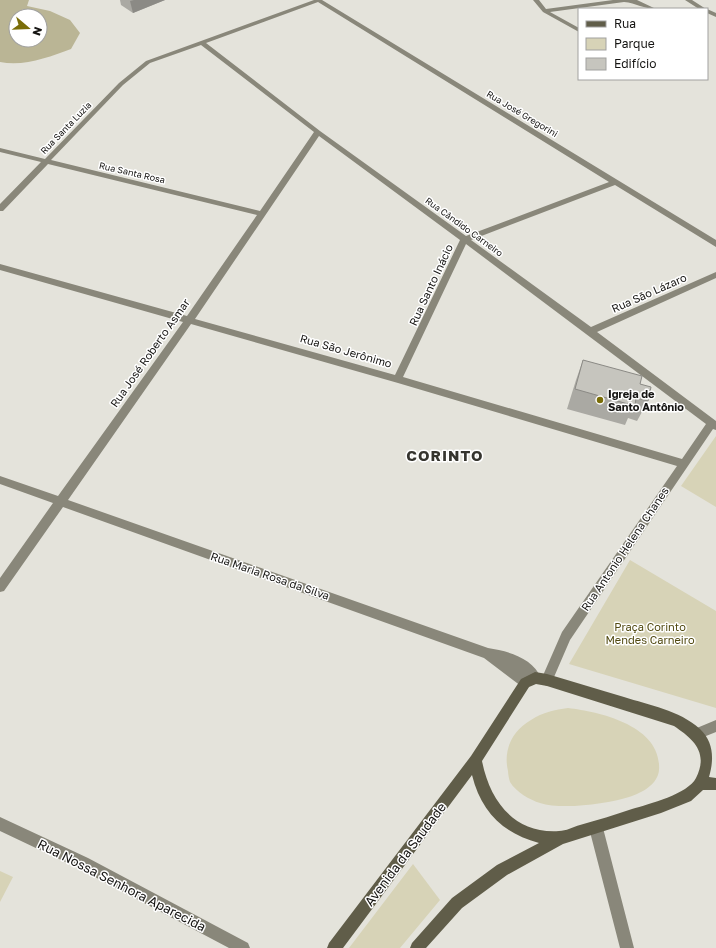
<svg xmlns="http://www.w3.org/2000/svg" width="716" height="948" font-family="'Golos Text',sans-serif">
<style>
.green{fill:#d7d3b7}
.forest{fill:#bab595;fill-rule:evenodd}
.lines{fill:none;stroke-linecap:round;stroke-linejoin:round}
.lane{fill:#89877a;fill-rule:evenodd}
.street{fill:#89877a;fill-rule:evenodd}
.secondary{fill:#605d49;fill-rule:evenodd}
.wall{fill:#aaa9a3}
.shaded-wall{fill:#8b8a85}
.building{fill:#c6c5be;stroke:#8b8a85}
.poi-dot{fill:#7a6d08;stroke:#fff;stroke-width:1.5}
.labels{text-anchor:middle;stroke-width:3;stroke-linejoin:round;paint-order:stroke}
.far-street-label{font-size:9px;fill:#151412;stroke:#fff}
.street-label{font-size:11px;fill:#151412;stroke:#fff}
.poi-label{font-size:11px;font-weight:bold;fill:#151412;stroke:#fff;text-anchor:start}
.park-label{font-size:11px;fill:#524a12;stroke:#fff}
.near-street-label{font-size:13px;fill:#151412;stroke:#fff}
.district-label{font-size:15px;font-weight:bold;letter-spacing:1px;fill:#35342e;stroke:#fff}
</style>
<rect width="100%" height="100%" fill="#e4e3db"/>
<path class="green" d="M 716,436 L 716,507 L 681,486 Z
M 630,560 L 716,611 L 716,708 L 569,664 Z
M 568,708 C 601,712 662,726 659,770 C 658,784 642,793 629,797 C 607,804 562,810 540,803 C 530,800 516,792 510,782 C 509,779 508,774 508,771 C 503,750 512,731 531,720 C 543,712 555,710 568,708 Z
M 413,864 L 440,900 L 400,948 L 349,948 Z
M 0,871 L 13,877 L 0,902 Z"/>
<path class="forest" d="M 0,0 L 29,0 L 27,6 L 50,11 L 70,20 L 80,33 L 71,49 C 49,57 24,67 0,62 ZM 16,16 L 40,16 L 40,40 L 16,40 Z"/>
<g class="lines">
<path class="lane" d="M 533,0 L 539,0 L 546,9 L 613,0 L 637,0 L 656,9 C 644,9 636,3 624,2 L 550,12 L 579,28 L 579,32 L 543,12 Z"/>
<path class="street" d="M 314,0 L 322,0 L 716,240 L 716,247 L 615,185 L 471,240 L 591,327 L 716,272 L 716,278 L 597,332 L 716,421 L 716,430 L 713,429 L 570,640 L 551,684 L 547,686 L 543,684 L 541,680 L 562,632 L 677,466 L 398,383 L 191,324 L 68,500 L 488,648 C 508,651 533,658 541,678 L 539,682 L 535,684 L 530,682 L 529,687 L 525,689 L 484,658 L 63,507 L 4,591 L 0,592 L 0,578 L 53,503 L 0,484 L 0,476 L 58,496 L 183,322 L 0,270 L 0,264 L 187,316 L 257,215 L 48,164 L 3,211 L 0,211 L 0,204 L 41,162 L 0,152 L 0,148 L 45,159 L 119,83 L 146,61 ZM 318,2 L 609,182 L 466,236 L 320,131 L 206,43 ZM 201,45 L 314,132 L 260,211 L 51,160 L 123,85 L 150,63 ZM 319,136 L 460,240 L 395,375 L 195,319 ZM 466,244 L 706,424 L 682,459 L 403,377 Z
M 685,0 L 692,0 L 706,9 L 699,9 Z
M 707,9 L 716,13 L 716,17 L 707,13 Z
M 716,720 L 716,732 L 696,740 L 692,738 L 690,734 L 692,730 Z
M 0,817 L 88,858 L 248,943 L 250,948 L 229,948 L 78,868 L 0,831 Z
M 596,821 L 601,823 L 603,828 L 634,948 L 620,948 L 589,828 L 591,823 Z"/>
<path class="secondary" d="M 535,672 L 547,674 C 573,682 598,689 624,697 C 649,705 679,710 700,729 C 714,742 714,760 709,777 L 716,778 L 716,790 L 703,790 L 691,801 L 661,813 L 563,844 L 507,875 L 462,908 L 426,948 L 410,948 L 412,943 L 452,898 L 497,865 L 539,843 C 502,833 481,811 472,775 L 343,948 L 327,948 L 329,943 L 471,756 L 521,679 ZM 536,684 L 547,686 L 674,726 C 693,739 709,752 696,778 C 688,794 649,804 632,809 C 615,815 597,820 580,825 C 573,827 566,831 559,831 C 514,834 490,801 482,761 L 529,687 Z"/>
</g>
<path class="wall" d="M 120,0 L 165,0 L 133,13 L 121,5 Z
M 583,360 L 640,384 L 648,401 L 637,421 L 628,418 L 625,425 L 567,409 L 576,380 Z"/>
<path class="shaded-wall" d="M 134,0 L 165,0 L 133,13 L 130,1 Z"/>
<path class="building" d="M 583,360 L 642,376 L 640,384 L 651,387 L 648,401 L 636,398 L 635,406 L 575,389 Z"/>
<circle class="poi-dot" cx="600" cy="400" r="4"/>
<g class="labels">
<g class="far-street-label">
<text transform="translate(522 114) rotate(31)" y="3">Rua José Gregorini</text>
<text transform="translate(66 128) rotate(-46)" y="3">Rua Santa Luzia</text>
<text transform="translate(132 173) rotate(13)" y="3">Rua Santa Rosa</text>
<text transform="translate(464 227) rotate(36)" y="3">Rua Cândido Carneiro</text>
</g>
<g class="street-label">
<text transform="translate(431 285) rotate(-65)" y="4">Rua Santo Inácio</text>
<text transform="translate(649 293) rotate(-24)" y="4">Rua São Lázaro</text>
<text transform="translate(346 351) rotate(16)" y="4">Rua São Jerônimo</text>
<text transform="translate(150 353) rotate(-55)" y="4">Rua José Roberto Asmar</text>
<text transform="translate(625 549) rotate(-56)" y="4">Rua Antonio Helena Chanes</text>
<text transform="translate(270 576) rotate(19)" y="4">Rua Maria Rosa da Silva</text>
</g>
<g class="poi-label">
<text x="608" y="398">Igreja de<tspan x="608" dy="13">Santo Antônio</tspan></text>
</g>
<g class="park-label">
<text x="650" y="631">Praça Corinto<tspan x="650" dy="13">Mendes Carneiro</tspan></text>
</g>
<g class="near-street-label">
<text transform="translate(405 854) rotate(-53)" y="5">Avenida da Saudade</text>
<text transform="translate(122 885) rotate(27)" y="5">Rua Nossa Senhora Aparecida</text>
</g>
<g class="district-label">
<text x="445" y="461">CORINTO</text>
</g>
</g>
<rect x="578" y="8" width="130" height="72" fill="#ffffff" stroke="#a1a1a0"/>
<rect x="586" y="21" width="20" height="6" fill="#605d49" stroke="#a1a1a0"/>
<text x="614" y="28" font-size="12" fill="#151412">Rua</text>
<rect x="586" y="38" width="20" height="12" fill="#d7d3b7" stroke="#a1a1a0"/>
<text x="614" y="48" font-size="12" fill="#151412">Parque</text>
<rect x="586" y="58" width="20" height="12" fill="#c6c5be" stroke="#a1a1a0"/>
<text x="614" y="68" font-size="12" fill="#151412">Edifício</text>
<g transform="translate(28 28) rotate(109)"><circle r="19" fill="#ffffff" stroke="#a1a1a0"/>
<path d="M0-3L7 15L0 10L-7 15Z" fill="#7a6d08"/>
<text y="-6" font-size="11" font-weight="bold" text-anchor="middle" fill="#151412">N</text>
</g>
</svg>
